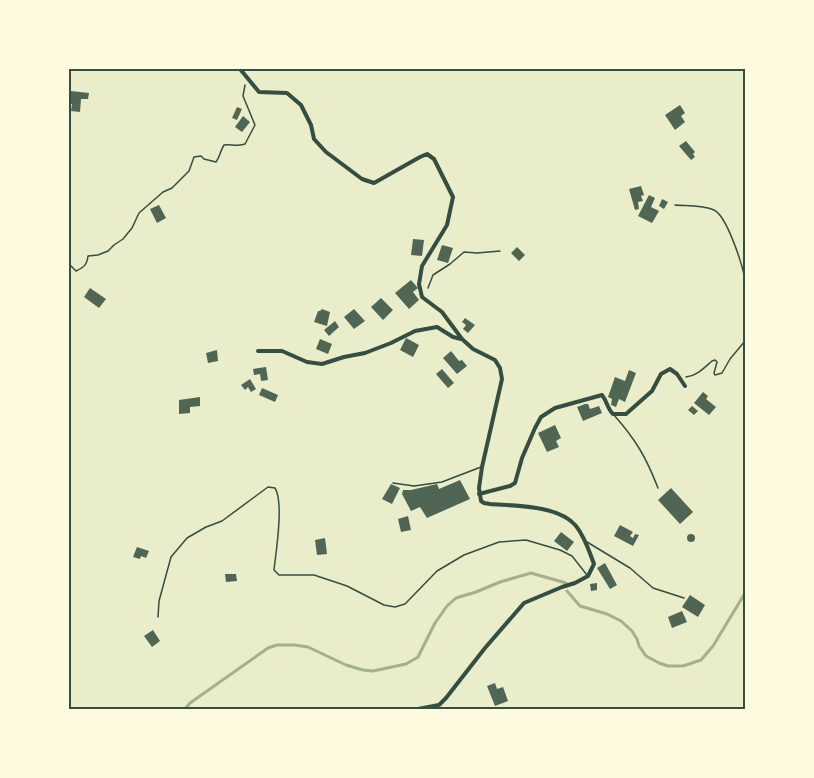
<svg xmlns="http://www.w3.org/2000/svg" width="814" height="778" font-family="Lato,sans-serif">
<style>
.lines{fill:none;stroke-linecap:round;stroke-linejoin:round}
.stream{stroke:#a3b18a;stroke-width:3}
.building{fill:#4f6655}
.path{stroke:#344e41;stroke-width:1.5}
.service{stroke:#344e41;stroke-width:1.5}
.minor{stroke:#344e41;stroke-width:4}
.neatline{fill:none;stroke:#344e41;stroke-width:2}
</style>
<rect width="100%" height="100%" fill="#e9edc9"/>
<g class="lines">
<path class="stream" d="M 567,591 L 580,606 L 607,614 L 621,621 L 632,631 L 637,639 L 639,646 L 646,656 L 659,663 L 668,666 L 683,666 L 701,660 L 713,646 L 745,593
M 185,709 L 190,703 L 268,648 L 277,645 L 294,645 L 308,647 L 346,665 L 363,670 L 373,671 L 406,664 L 418,657 L 435,623 L 447,606 L 456,598 L 476,592 L 500,582 L 531,573 L 566,583"/>
</g>
<path class="building" d="M 71,91 L 89,93 L 88,99 L 81,99 L 80,112 L 71,111 L 72,104 L 69,104 Z
M 680,105 L 685,113 L 681,116 L 685,122 L 675,130 L 665,115 Z
M 237,107 L 242,109 L 237,120 L 232,118 Z
M 243,116 L 250,122 L 242,132 L 235,127 Z
M 686,141 L 695,152 L 693,154 L 695,157 L 691,160 L 679,146 Z
M 641,186 L 644,195 L 641,196 L 643,201 L 638,202 L 639,209 L 635,210 L 629,189 Z
M 649,195 L 655,198 L 651,207 L 659,211 L 652,223 L 638,216 Z
M 662,199 L 668,202 L 664,209 L 659,206 Z
M 159,205 L 166,218 L 157,223 L 150,209 Z
M 413,239 L 424,240 L 422,256 L 411,255 Z
M 442,245 L 453,248 L 448,263 L 437,260 Z
M 517,247 L 525,255 L 519,261 L 511,253 Z
M 411,280 L 418,288 L 413,292 L 419,300 L 409,309 L 395,293 Z
M 90,288 L 106,299 L 99,308 L 84,297 Z
M 381,298 L 393,310 L 383,320 L 371,307 Z
M 322,309 L 330,312 L 327,326 L 314,322 L 318,311 L 320,311 Z
M 354,309 L 365,321 L 354,329 L 344,317 Z
M 465,318 L 475,325 L 468,333 L 463,329 L 466,325 L 462,322 Z
M 335,321 L 339,327 L 329,336 L 324,330 Z
M 406,338 L 419,345 L 413,357 L 400,350 Z
M 320,339 L 332,344 L 328,354 L 316,349 Z
M 217,350 L 218,361 L 208,363 L 206,353 Z
M 451,351 L 459,361 L 462,360 L 467,366 L 457,374 L 443,358 Z
M 266,367 L 268,380 L 261,381 L 260,374 L 254,375 L 253,369 Z
M 442,369 L 454,383 L 448,388 L 436,374 Z
M 629,370 L 636,373 L 625,402 L 619,399 L 616,407 L 611,405 L 612,399 L 608,397 L 615,377 L 625,381 Z
M 250,379 L 256,389 L 251,392 L 248,387 L 245,390 L 241,385 Z
M 262,388 L 278,395 L 275,402 L 259,395 Z
M 703,392 L 708,396 L 706,399 L 716,407 L 709,415 L 694,403 Z
M 200,397 L 200,406 L 190,407 L 190,413 L 179,414 L 179,400 Z
M 585,404 L 588,404 L 590,409 L 599,406 L 602,413 L 583,421 L 577,407 Z
M 692,406 L 698,411 L 694,415 L 688,410 Z
M 555,425 L 561,438 L 556,441 L 559,447 L 547,452 L 538,433 Z
M 460,480 L 470,499 L 427,518 L 420,507 L 411,511 L 402,494 L 403,490 L 411,490 L 437,484 L 439,489 Z
M 391,484 L 400,488 L 392,504 L 382,499 Z
M 671,488 L 693,512 L 680,524 L 658,500 Z
M 408,516 L 411,530 L 401,532 L 398,519 Z
M 620,525 L 633,532 L 630,536 L 633,538 L 635,534 L 639,535 L 633,546 L 614,536 Z
M 561,532 L 574,542 L 567,551 L 554,541 Z
M687 538a4 4 0 1 1 8 0a4 4 0 1 1-8 0Z
M 325,538 L 327,554 L 317,555 L 315,540 Z
M 137,547 L 149,551 L 146,558 L 141,556 L 140,559 L 133,557 Z
M 605,563 L 617,585 L 610,589 L 597,568 Z
M 225,574 L 236,574 L 237,581 L 226,582 Z
M 597,583 L 597,590 L 591,591 L 590,584 Z
M 690,595 L 705,605 L 698,617 L 682,607 Z
M 682,611 L 687,622 L 672,628 L 668,617 Z
M 153,630 L 160,641 L 152,647 L 144,636 Z
M 495,683 L 497,689 L 503,687 L 508,701 L 495,706 L 487,686 Z"/>
<g class="lines">
<path class="path" d="M 675,205 C 687,206 703,205 714,210 C 727,216 742,264 745,279
M 69,264 L 76,271 C 84,267 87,265 88,256 L 98,255 L 108,251 L 114,245 L 123,239 L 132,228 L 139,213 L 163,192 L 172,188 L 189,171 L 194,157 L 201,156 L 204,159 L 216,162 C 220,157 220,151 224,145 C 232,144 235,147 245,144 L 255,125 L 243,96 L 245,85
M 428,288 L 433,275 L 450,264 L 464,252 L 477,253 L 500,251
M 686,377 C 697,376 705,367 712,361 L 715,360 L 717,362 L 714,373 L 715,375 L 722,373 L 730,359 L 745,341"/>
<path class="service" d="M 614,415 C 636,440 646,457 658,488
M 393,483 L 414,486 L 442,482 L 481,467
M 587,542 L 630,568 L 653,588 L 684,598
M 158,617 L 159,601 L 171,557 L 187,538 L 206,527 L 222,521 L 268,487 L 275,488 C 284,502 276,552 274,570 L 279,575 L 314,575 L 347,586 L 384,605 L 395,607 L 405,604 L 437,571 L 464,555 L 499,542 L 526,540 L 560,550 L 572,556 L 587,575"/>
<path class="minor" d="M 240,69 L 259,92 L 287,93 L 301,105 L 311,125 L 314,139 L 326,152 L 362,179 L 374,183 L 420,157 L 427,154 L 434,159 L 453,197 L 447,225 L 422,266 L 419,284 L 422,297 L 442,312 L 462,339 L 473,349 L 495,360 L 500,368 L 502,379 L 482,467 L 479,488 L 481,501 L 484,503 L 490,504 C 515,506 559,505 576,526 C 585,537 589,551 594,564 L 588,576 L 575,583 L 562,587 L 524,603 L 485,648 L 446,698 L 439,705 L 418,709
M 258,351 L 282,351 L 307,362 L 322,364 L 344,357 L 365,353 L 391,343 L 415,331 L 437,327 L 453,337 L 461,339
M 479,494 L 510,486 L 515,483 L 522,458 L 535,428 L 541,417 L 555,408 L 602,395 C 607,401 607,408 613,414 L 626,414 L 652,391 L 661,374 L 670,369 L 677,374 L 685,386"/>
</g>
<rect width="814" height="778" fill="none" stroke="#fefae0" stroke-width="141"/>
<rect x="70" y="70" width="674" height="638" class="neatline"/>
</svg>
